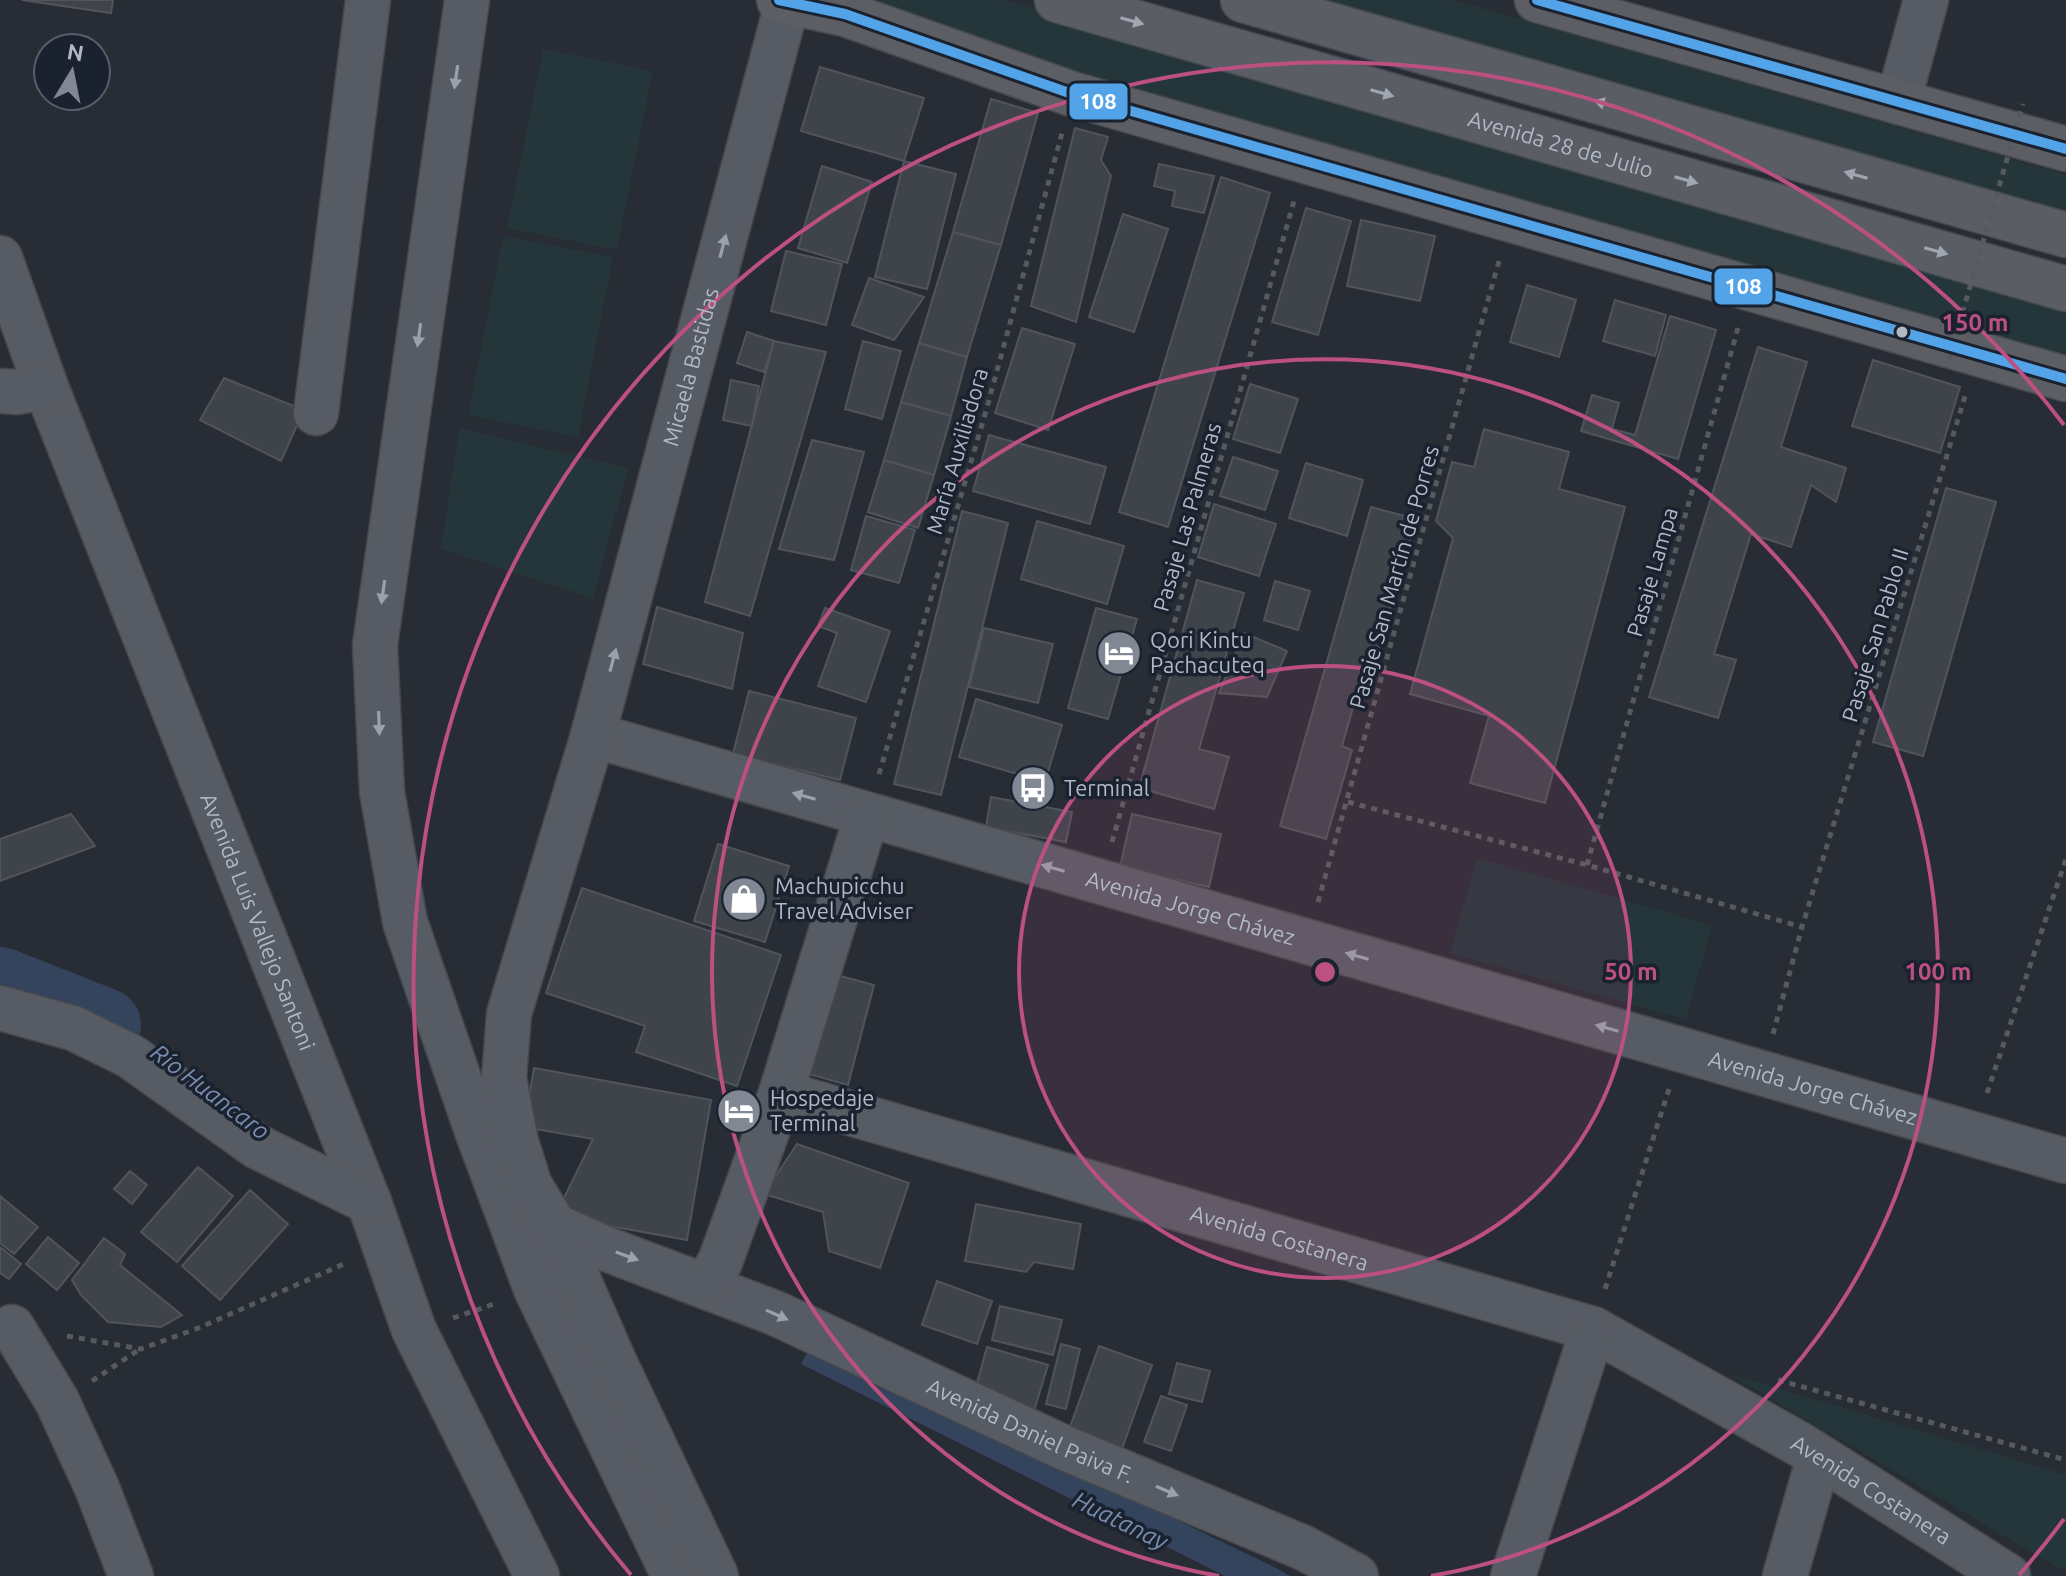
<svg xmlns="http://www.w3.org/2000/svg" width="2066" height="1576" font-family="Ubuntu,sans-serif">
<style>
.green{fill:#25363a}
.water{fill:#35445d}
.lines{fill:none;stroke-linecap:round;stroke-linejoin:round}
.river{stroke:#35445d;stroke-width:74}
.building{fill:#3f434a;stroke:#50545c;stroke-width:2}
.minor-casing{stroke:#44474d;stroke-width:47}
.major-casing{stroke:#454951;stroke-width:47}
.highway-casing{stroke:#45484f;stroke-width:47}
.path{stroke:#555a60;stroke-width:5;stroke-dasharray:6 6;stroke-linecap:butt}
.minor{stroke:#575b63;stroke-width:44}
.major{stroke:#5a5d64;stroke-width:44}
.highway{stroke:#5c5e63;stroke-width:44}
.path-bridge{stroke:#555a60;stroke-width:5;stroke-dasharray:6 6;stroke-linecap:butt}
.bus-1-casing{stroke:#1b222f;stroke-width:16}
.bus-1{stroke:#53a3e8;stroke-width:10}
.oneway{fill:#a0a6b2}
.oneway2{fill:#9aa1ad}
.ring{fill:none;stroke:#bc5080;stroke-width:4}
.bus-dot{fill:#b1b8c6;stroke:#1b222f;stroke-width:3}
.labels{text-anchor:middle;stroke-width:7;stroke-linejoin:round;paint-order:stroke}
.street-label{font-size:22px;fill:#b1b8c6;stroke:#1b222f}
.poi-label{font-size:22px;fill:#b1b8c6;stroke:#1b222f;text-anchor:start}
.water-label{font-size:24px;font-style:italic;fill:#798dae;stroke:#1b222f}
.centre{fill:#bc5080;stroke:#1b222f;stroke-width:4}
.ring-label{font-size:24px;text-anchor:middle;font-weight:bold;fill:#bc5080;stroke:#1b222f;stroke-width:7;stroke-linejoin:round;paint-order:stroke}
.line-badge{stroke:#1b222f;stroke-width:3}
.badge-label{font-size:22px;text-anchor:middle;font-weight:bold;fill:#fff}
</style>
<rect width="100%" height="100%" fill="#282c34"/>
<path class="green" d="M 878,0 L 1005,0 L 2066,304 L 2066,356 L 872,19 Z
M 1304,0 L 1453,0 L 2066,175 L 2066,220 Z
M 543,49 L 653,71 L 617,250 L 507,228 Z
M 503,236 L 613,257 L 578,437 L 468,415 Z
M 459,428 L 628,468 L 593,598 L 441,549 Z
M 1477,858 L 1712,925 L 1686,1020 L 1450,953 Z
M 1727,1373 L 2066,1475 L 2066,1572 Z"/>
<path class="water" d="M 812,1344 L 1278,1569 L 1290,1576 L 1225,1576 L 801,1364 Z"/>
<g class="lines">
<path class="river" d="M 0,984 L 104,1025"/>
</g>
<path class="building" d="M 22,0 L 113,0 L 111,13 Z
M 820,67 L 924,98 L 904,161 L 801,131 Z
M 991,99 L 1038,113 L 1001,245 L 953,232 Z
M 1075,128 L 1108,137 L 1101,160 L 1111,176 L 1076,322 L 1031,306 Z
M 904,161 L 956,174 L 927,289 L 875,277 Z
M 1159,164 L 1214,176 L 1204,213 L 1172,206 L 1175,191 L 1154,186 Z
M 822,166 L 872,182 L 847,263 L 798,248 Z
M 1221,177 L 1270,193 L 1168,527 L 1119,512 Z
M 1306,208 L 1351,221 L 1318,335 L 1272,322 Z
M 1123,214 L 1168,229 L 1134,332 L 1089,317 Z
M 1361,220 L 1435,236 L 1420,301 L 1347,286 Z
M 953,232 L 1001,245 L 967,357 L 919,343 Z
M 786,251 L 842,264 L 826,325 L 771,311 Z
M 869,278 L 924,297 L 894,340 L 852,325 Z
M 1527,285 L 1576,300 L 1559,357 L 1510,342 Z
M 1615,300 L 1666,315 L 1655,356 L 1603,341 Z
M 1670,316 L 1716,330 L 1678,459 L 1581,431 L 1592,395 L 1619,403 L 1612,429 L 1635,435 Z
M 1022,328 L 1075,344 L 1048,430 L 995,413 Z
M 747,332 L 774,341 L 764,372 L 737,363 Z
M 774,341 L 826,352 L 750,616 L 705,602 Z
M 863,341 L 901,351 L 882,419 L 845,409 Z
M 919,343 L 967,357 L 951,416 L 901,402 Z
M 1758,347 L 1807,362 L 1781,447 L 1846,468 L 1836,502 L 1811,485 L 1791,547 L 1751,534 L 1714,654 L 1736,660 L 1718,718 L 1649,697 Z
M 1873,360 L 1960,387 L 1940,453 L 1852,426 Z
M 224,378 L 304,410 L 281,461 L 200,420 Z
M 731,380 L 759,386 L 752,426 L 723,420 Z
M 1250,384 L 1298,399 L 1280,453 L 1233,439 Z
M 901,402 L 951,416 L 934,475 L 884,460 Z
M 1484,429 L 1569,452 L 1559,489 L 1625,507 L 1545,803 L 1470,783 L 1489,716 L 1410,694 L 1453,538 L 1436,521 L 1452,462 L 1474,467 Z
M 989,435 L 1106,467 L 1090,524 L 973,491 Z
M 812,440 L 864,452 L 834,560 L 779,549 Z
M 1233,457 L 1278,471 L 1265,510 L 1220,496 Z
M 884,460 L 934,475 L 918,528 L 868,512 Z
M 1306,463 L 1363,480 L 1347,536 L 1289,518 Z
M 1946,488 L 1996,502 L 1923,756 L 1873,742 Z
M 1214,504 L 1276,524 L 1259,576 L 1198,557 Z
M 1371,507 L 1416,519 L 1364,699 L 1356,697 L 1342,746 L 1352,750 L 1326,839 L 1280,826 Z
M 962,511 L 1008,523 L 941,795 L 894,784 Z
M 866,516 L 915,530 L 899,583 L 851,570 Z
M 1037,521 L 1124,546 L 1107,604 L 1021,579 Z
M 1197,580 L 1244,593 L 1199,749 L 1229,757 L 1214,809 L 1139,788 Z
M 1275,581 L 1310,591 L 1298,630 L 1264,620 Z
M 657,607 L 743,633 L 732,689 L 643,664 Z
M 825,608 L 890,631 L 866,702 L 818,686 L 837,633 L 818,626 Z
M 1096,608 L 1137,619 L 1108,719 L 1068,708 Z
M 984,628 L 1053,644 L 1038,703 L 969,687 Z
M 1244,633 L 1287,651 L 1267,697 L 1219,693 Z
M 749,691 L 856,718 L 840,780 L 733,754 Z
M 976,699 L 1062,725 L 1045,782 L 959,757 Z
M 991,797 L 1072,812 L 1066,842 L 986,827 Z
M 71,814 L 95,846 L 0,881 L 0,839 Z
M 1132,814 L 1221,834 L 1209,887 L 1120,867 Z
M 718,844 L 789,866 L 765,942 L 694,921 Z
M 582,888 L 781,955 L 737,1086 L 636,1052 L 645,1026 L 546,993 Z
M 829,973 L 874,985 L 848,1085 L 802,1072 Z
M 534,1068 L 711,1100 L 687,1240 L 555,1216 L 593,1139 L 524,1127 Z
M 797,1144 L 909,1183 L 880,1268 L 829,1251 L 823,1212 L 764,1194 Z
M 198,1167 L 233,1196 L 177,1262 L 141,1232 Z
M 130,1171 L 147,1185 L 132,1204 L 114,1189 Z
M 250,1190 L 288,1224 L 220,1300 L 182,1266 Z
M 0,1196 L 38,1227 L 14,1254 L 0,1243 Z
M 976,1204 L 1081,1224 L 1073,1269 L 1034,1262 L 1026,1272 L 965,1261 Z
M 48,1237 L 79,1263 L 57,1290 L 26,1264 Z
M 104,1238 L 125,1254 L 120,1265 L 182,1315 L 161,1327 L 108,1322 L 81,1295 L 72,1280 Z
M 0,1247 L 21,1264 L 9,1279 L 0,1273 Z
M 937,1281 L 992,1301 L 977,1344 L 922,1325 Z
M 1000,1306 L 1062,1320 L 1053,1355 L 992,1340 Z
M 1061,1344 L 1080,1349 L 1066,1409 L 1046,1404 Z
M 1099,1346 L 1152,1365 L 1118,1460 L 1065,1441 Z
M 987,1347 L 1048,1365 L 1034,1411 L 974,1394 Z
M 1177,1363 L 1210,1371 L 1202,1402 L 1169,1394 Z
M 1161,1396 L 1187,1405 L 1171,1451 L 1144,1442 Z"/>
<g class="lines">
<g class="minor-casing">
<g id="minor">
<path d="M 467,0 L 375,645 L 382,792 L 405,922 L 477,1131 L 536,1289 L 674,1576"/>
<path d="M 1898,102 L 1926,0"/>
<path id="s1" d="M 0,258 L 46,387 L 369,1202 L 414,1330 L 537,1576"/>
<path d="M 0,391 L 16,392 L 46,387"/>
<path d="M 316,413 L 368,0"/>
<path id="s2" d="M 593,735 L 2066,1161"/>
<path id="s3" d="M 867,815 L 781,1093 L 1593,1329 L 1801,1445 L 2008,1576"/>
<path d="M 0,1008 L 73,1028 L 130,1056 L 258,1147 L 369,1202"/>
<path id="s4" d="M 546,1218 L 555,1226 L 609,1250 L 775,1313 L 1067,1449 L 1304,1548 L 1356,1576"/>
<path d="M 705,1285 L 720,1262 L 781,1093"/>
<path d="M 12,1327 L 57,1401 L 97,1488 L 131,1576"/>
<path id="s5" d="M 716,1576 L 613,1359 L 555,1226 L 530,1186 L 516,1142 L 504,1078 L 509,1014 L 593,735 L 788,0"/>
<path d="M 1513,1576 L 1593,1329"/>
<path d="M 1785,1576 L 1819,1457"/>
</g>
</g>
<g class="major-casing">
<g id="major">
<path id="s6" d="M 1057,0 L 2066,289"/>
<path d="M 1243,0 L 2066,235"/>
</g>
</g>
<g class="highway-casing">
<path id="highway" d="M 779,0 L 845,14 L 1072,94 L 2066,379
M 1537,0 L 2066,149"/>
</g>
<path class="path" d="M 879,774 L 986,411 L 1062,133
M 1348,802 L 1587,865 L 1802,927
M 1112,842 L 1294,201
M 1587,865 L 1738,328
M 1318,902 L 1499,261
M 1773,1034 L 1802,927 L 1966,393
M 1987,1093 L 2066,859
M 1605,1289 L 1669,1089
M 453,1318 L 497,1303
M 67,1336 L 141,1349 L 201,1327 L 346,1263
M 1778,1380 L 2066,1460
M 92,1381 L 140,1349"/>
<use href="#minor" class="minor"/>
<use href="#major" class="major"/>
<use href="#highway" class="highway"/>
<path class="path-bridge" d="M 1949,359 L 2023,104"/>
<g class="bus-1-casing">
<path id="bus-1" d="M 779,0 L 845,14 L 1072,94 L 2066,379
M 1537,0 L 2066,149"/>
</g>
<use href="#bus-1" class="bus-1"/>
</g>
<defs><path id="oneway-solid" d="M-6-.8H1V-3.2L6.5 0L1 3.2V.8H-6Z" transform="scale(2)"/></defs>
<g class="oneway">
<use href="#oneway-solid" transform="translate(1132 21) rotate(16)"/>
<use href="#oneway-solid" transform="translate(1382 93) rotate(16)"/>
<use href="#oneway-solid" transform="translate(1606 104) rotate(-164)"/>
<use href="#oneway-solid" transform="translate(1856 175) rotate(-164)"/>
<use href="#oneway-solid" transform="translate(1686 180) rotate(16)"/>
<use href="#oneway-solid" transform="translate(1936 251) rotate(16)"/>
</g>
<g class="oneway2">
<use href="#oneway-solid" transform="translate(456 77) rotate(98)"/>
<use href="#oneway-solid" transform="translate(723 246) rotate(-75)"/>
<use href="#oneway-solid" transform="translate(419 335) rotate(98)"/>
<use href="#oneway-solid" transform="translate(383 592) rotate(98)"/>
<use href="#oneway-solid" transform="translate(613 660) rotate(-75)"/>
<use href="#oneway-solid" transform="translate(379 723) rotate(88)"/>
<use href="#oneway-solid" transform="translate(804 796) rotate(-164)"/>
<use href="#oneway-solid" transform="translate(1053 868) rotate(-164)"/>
<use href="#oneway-solid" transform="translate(1357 956) rotate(-164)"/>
<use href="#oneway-solid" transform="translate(1607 1028) rotate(-164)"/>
<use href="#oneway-solid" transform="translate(627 1256) rotate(20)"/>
<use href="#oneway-solid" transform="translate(777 1315) rotate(24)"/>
<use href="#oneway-solid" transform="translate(1167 1491) rotate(23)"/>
</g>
<circle cx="1325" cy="972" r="306" fill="#bc5080" fill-opacity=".12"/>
<g class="ring">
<circle cx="1325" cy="972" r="306"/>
<path d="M1219 1576A613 613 0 1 1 1431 1576"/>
<path d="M2064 1519A919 919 0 0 1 2019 1575M631 1575A919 919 0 1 1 2064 425"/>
</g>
<defs>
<g id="hotel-disc" transform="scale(2.3)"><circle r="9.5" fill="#818793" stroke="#1b222f"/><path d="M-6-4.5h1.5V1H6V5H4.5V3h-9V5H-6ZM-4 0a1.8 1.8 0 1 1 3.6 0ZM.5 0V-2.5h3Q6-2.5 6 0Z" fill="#fff"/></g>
<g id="bus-disc" transform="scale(2.3)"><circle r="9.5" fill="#818793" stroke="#1b222f"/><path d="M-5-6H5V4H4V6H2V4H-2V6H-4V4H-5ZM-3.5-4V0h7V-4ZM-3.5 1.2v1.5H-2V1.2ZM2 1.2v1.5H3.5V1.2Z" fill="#fff"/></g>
<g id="shop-disc" transform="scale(2.3)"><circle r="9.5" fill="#818793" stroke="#1b222f"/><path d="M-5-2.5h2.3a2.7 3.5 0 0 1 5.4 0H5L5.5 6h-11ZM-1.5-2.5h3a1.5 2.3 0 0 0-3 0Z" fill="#fff"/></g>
</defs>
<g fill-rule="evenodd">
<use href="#hotel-disc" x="1119" y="653"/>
<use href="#bus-disc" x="1033" y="788"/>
<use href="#shop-disc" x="744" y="899"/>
<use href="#hotel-disc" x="739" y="1111"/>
</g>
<circle class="bus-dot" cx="1902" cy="332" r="7"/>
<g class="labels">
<g class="street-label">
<text dy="8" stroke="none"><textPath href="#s6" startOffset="524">Avenida 28 de Julio</textPath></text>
<text dy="8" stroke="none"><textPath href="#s5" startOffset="1280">Micaela Bastidas</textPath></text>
<text transform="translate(957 451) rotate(-74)" y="8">María Auxiliadora</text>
<text transform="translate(1187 517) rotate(-74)" y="8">Pasaje Las Palmeras</text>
<text transform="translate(1652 572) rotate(-74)" y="8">Pasaje Lampa</text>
<text transform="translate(1394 577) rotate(-74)" y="8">Pasaje San Martín de Porres</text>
<text transform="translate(1875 635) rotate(-73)" y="8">Pasaje San Pablo II</text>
<text dy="8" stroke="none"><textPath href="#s2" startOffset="622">Avenida Jorge Chávez</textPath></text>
<text dy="8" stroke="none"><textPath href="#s1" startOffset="712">Avenida Luis Vallejo Santoni</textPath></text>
<text dy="8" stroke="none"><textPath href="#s2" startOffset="1270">Avenida Jorge Chávez</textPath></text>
<text dy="8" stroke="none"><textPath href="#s3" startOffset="810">Avenida Costanera</textPath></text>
<text dy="8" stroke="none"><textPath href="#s4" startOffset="530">Avenida Daniel Paiva F.</textPath></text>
<text dy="8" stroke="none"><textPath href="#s3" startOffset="1458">Avenida Costanera</textPath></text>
</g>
<g class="poi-label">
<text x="1150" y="648">Qori Kintu<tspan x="1150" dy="25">Pachacuteq</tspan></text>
<text x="1064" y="796">Terminal</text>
<text x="775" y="894">Machupicchu<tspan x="775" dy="25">Travel Adviser</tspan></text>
<text x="770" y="1106">Hospedaje<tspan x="770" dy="25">Terminal</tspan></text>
</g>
<g class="water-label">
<text transform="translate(210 1092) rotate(37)" y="8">Río Huancaro</text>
<text transform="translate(1120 1521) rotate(26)" y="8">Huatanay</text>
</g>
</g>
<circle cx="1325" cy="972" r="12" class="centre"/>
<g class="ring-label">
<text x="1975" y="331">150 m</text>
<text x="1631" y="980">50 m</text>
<text x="1938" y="980">100 m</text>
</g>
<g class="line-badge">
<rect x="1068" y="82" width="61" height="39" rx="8" fill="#53a3e8"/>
<rect x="1713" y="267" width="61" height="39" rx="8" fill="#53a3e8"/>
</g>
<g class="badge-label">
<text x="1098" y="109">108</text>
<text x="1743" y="294">108</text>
</g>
<g transform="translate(72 72) rotate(10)"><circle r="38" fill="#1b222f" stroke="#575e6b" stroke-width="2"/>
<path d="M0-6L14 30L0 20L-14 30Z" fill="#818793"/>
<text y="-12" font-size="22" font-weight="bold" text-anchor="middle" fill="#b1b8c6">N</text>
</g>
</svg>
